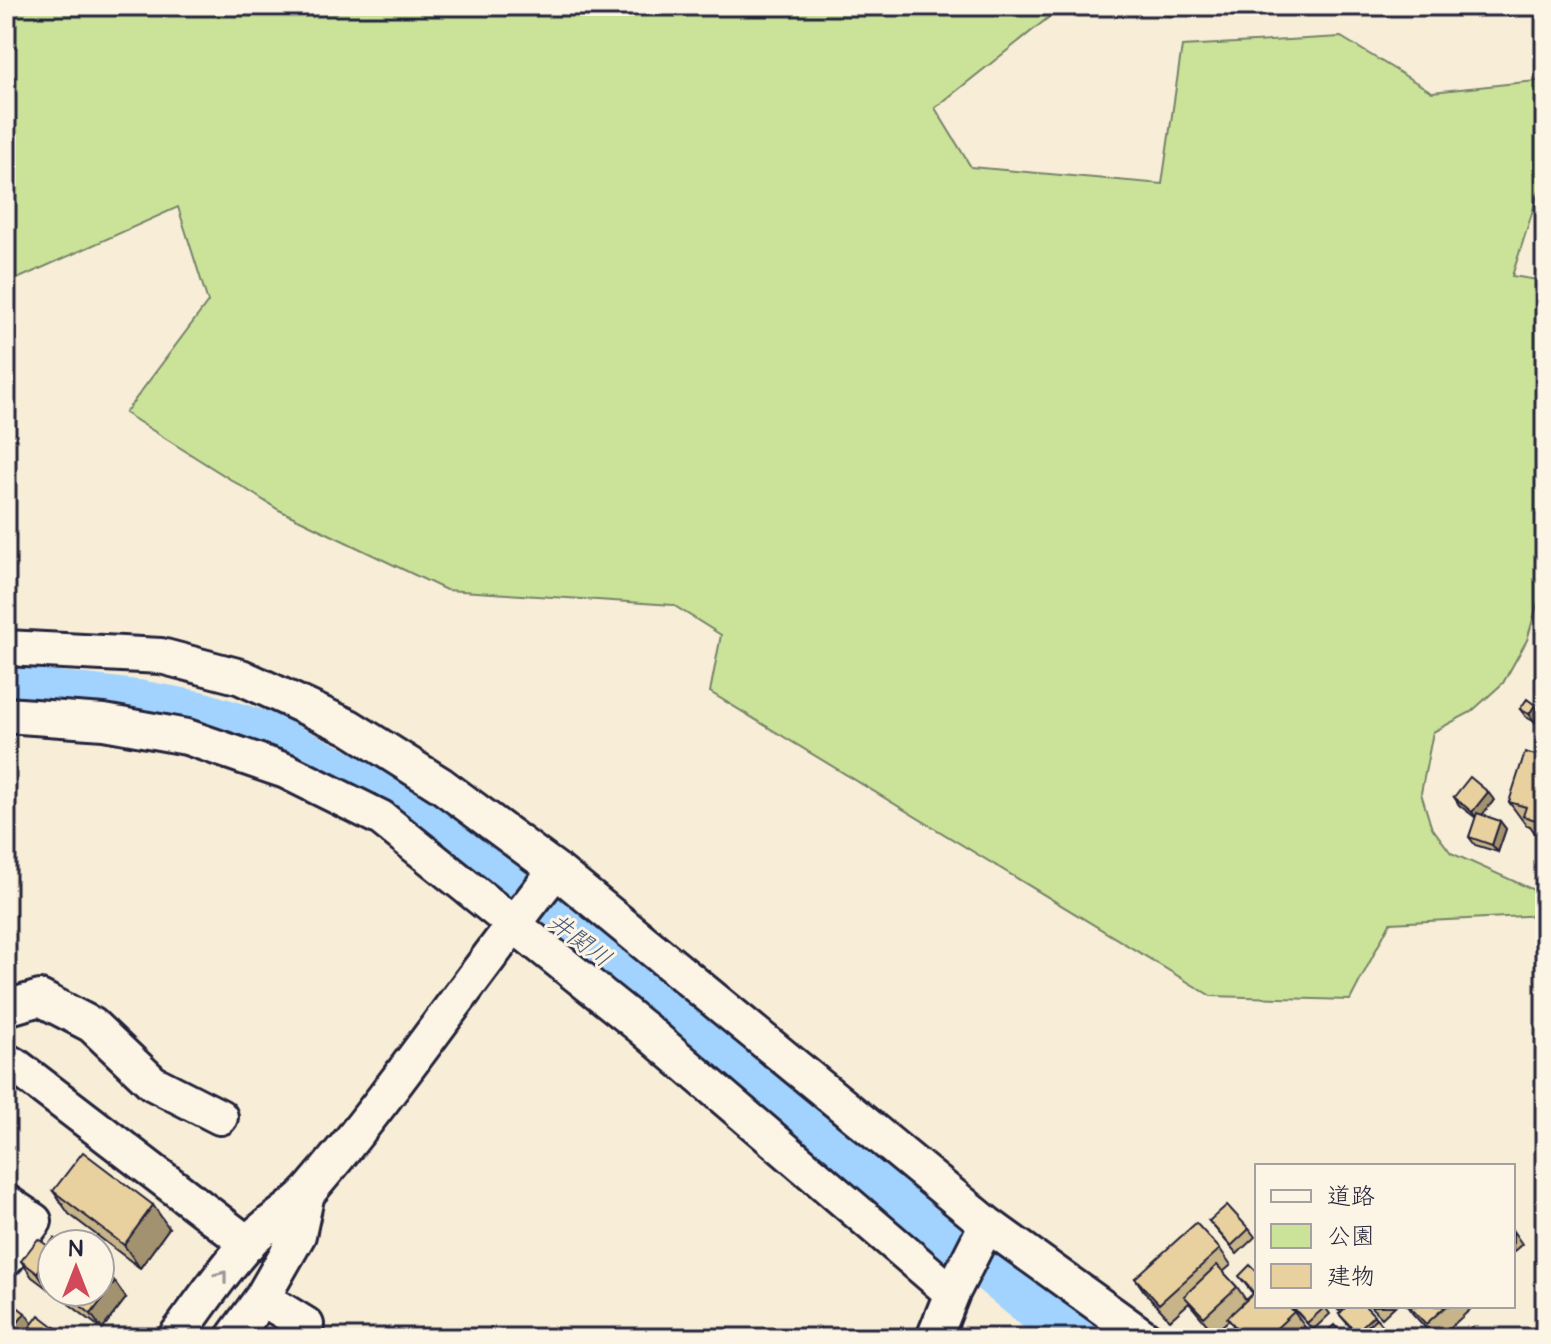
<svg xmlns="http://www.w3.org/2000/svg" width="1551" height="1344" font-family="'Architects Daughter','Klee One',sans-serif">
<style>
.green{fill:#cbe399;stroke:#76826a;stroke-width:2}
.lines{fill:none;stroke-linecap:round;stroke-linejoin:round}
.river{stroke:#a1d3fe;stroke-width:54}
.minor-casing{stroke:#22223b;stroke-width:40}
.minor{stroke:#fcf5e5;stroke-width:34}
.wall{fill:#c8b489;stroke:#22223b;stroke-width:2}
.shaded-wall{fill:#a3926f;stroke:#22223b;stroke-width:2}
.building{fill:#e9d19f;stroke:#22223b;stroke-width:2}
.oneway{stroke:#9a9698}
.labels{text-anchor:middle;stroke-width:6;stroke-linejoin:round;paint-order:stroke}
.water-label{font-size:24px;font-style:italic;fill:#485776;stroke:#fcf5e5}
</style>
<rect width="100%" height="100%" fill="#f8eed7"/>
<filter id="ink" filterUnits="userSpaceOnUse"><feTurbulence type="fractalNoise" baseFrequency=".0125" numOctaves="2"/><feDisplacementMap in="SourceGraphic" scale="16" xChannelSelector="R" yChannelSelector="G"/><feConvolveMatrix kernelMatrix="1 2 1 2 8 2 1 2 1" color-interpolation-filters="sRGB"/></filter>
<g filter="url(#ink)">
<path class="green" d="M 6,6 L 1063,6 L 935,108 L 971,167 L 1162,184 L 1182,46 L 1341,37 L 1432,92 L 1545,80 L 1545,172 L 1512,276 L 1545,281 L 1545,578 L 1527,640 L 1503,683 L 1471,712 L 1433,732 L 1421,793 L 1431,826 L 1451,853 L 1545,895 L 1545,915 L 1390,923 L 1350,1000 L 1211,996 L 710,692 L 721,635 L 673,605 L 446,590 L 279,510 L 125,413 L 208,302 L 178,207 L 6,284 Z
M 1151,6 L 1246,6 L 1168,16 Z"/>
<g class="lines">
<path class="river" d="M 6,692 L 138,707 L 199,718 L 262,738 L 355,784 L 452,844 L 729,1050 L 1079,1338"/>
<g class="minor-casing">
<path id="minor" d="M 6,648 L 161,656 L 241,677 L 349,727 L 441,785 L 556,870 L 987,1224 L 1145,1338
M 6,715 L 104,722 L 187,737 L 286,771 L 381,818 L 644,1029 L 952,1293
M 6,1008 L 40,998 L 92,1025 L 153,1083 L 220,1117
M 6,1061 L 17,1067 L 248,1244
M 6,1202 L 34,1221 L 6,1259
M 262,1298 L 306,1325 L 302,1338
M 175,1338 C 199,1306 222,1271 250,1241 C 268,1222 294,1209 310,1190 C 398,1087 472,975 556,870
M 233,1338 L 262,1298 L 298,1235 L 307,1193
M 934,1338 L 952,1293 L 987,1224"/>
</g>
<use href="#minor" class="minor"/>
</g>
<path class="wall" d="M 1535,705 L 1541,713 L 1535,722 L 1526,717 L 1520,709 Z
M 1545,758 L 1545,841 L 1539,839 L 1530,826 L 1526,825 L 1509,802 Z
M 1454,797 L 1494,800 L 1482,815 L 1500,821 L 1506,829 L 1498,852 L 1475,845 L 1469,837 L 1476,818 L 1459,805 Z
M 53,1191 L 169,1228 L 140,1268 L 69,1214 Z
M 1209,1221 L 1249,1229 L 1255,1237 L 1237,1254 Z
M 1513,1231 L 1522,1244 L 1513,1252 Z
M 52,1244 L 52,1285 L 48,1289 L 32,1277 L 21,1261 Z
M 1220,1249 L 1231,1265 L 1223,1272 L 1237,1287 L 1246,1300 L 1253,1294 L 1239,1276 L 1294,1312 L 1305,1327 L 1293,1338 L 1242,1338 L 1229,1320 L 1214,1333 L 1189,1303 L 1170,1320 L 1146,1294 L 1135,1278 Z
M 61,1292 L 100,1292 L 126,1298 L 102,1329 L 69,1304 Z
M 1291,1306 L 1324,1306 L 1330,1314 L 1313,1330 Z
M 1334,1306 L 1345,1306 L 1339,1311 Z
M 1365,1306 L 1394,1338 L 1357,1335 L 1339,1314 Z
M 1370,1306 L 1395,1306 L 1382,1318 Z
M 1407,1306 L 1474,1306 L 1439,1338 L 1435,1338 L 1413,1314 Z"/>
<path class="shaded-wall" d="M 1535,705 L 1541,713 L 1535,722 L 1529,714 Z
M 1488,792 L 1494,800 L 1478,820 L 1472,812 Z
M 1500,821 L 1506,829 L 1498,852 L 1492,845 Z
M 153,1205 L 169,1228 L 140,1268 L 124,1245 Z
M 40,1268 L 51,1284 L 48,1289 L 37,1273 Z
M 115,1282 L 126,1298 L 102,1329 L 91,1314 Z
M 25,1313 L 36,1328 L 28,1338 L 6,1338 Z"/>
<path class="building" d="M 1527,699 L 1535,705 L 1529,714 L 1520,709 Z
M 1525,752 L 1545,758 L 1545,823 L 1523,816 L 1526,807 L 1509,802 Z
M 1470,777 L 1488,792 L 1472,812 L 1454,797 Z
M 1477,813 L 1500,821 L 1492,845 L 1469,837 Z
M 83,1152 L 153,1205 L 124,1245 L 53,1191 Z
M 1227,1205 L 1249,1229 L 1231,1246 L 1209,1221 Z
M 1196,1223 L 1220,1249 L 1159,1304 L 1135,1278 Z
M 54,1238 L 63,1244 L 52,1244 L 52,1277 L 40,1268 L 37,1273 L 21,1261 L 38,1239 L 48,1246 Z
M 1217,1265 L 1237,1287 L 1204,1317 L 1184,1296 Z
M 1250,1265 L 1257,1272 L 1257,1290 L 1254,1293 L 1239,1276 Z
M 100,1271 L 115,1282 L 91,1314 L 63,1292 L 100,1292 Z
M 1257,1290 L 1257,1306 L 1289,1306 L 1294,1312 L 1266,1338 L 1246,1338 L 1227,1318 Z
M 6,1298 L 25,1313 L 6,1338 Z
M 1292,1306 L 1324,1306 L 1325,1307 L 1307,1323 Z
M 1347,1306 L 1365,1306 L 1374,1315 L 1356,1332 L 1339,1314 Z
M 1409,1306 L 1446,1306 L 1426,1324 Z
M 39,1315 L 69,1338 L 22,1338 Z
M 1376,1318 L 1394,1338 L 1359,1338 L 1357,1336 Z
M 1334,1325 L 1347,1338 L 1320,1338 Z
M 1304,1333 L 1308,1338 L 1298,1338 Z"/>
<defs><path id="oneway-chevron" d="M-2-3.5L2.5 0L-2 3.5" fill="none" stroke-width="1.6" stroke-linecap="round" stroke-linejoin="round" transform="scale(2)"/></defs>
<use class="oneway" href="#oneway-chevron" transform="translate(222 1276) rotate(-52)"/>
</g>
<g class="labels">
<g class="water-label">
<text transform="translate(580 940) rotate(37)" y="8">井関川</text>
</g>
</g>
<rect width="1551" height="1344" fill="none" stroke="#fcf5e5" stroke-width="32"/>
<rect x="16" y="16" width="1519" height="1312" fill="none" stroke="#22223b" stroke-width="3" filter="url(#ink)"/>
<rect x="1255" y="1164" width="260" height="144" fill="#fcf5e5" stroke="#a5a1a1" stroke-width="2"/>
<rect x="1271" y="1190" width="40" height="12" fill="#fcf5e5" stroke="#a5a1a1" stroke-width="2"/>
<text x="1327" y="1204" font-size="24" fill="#22223b">道路</text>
<rect x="1271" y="1224" width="40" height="24" fill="#cbe399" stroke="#a5a1a1" stroke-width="2"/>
<text x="1327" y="1244" font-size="24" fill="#22223b">公園</text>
<rect x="1271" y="1264" width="40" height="24" fill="#e9d19f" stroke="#a5a1a1" stroke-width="2"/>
<text x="1327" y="1284" font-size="24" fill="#22223b">建物</text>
<g transform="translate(76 1268)"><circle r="38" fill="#fcf5e5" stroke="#a5a1a1" stroke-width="2"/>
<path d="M0-6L14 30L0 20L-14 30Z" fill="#d1495b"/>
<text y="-12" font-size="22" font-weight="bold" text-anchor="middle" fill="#22223b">N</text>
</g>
</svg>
